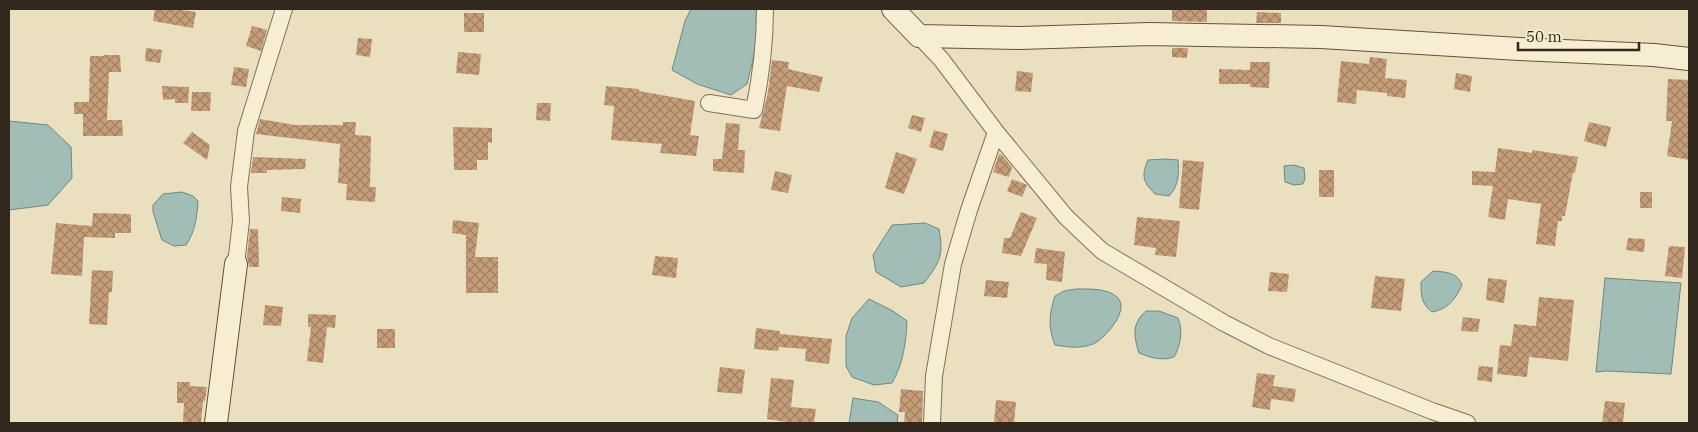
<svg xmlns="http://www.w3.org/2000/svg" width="1698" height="432" font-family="'IBM Plex Serif',serif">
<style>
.water{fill:#a2bcb6;stroke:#6b8983}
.building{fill:url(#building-cross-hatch)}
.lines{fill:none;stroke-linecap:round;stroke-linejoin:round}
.street-casing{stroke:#817159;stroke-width:18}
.secondary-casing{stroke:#63523d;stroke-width:24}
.street{stroke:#f6edd2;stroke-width:16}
.secondary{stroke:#f6edd2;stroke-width:22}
</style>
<defs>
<pattern id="building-cross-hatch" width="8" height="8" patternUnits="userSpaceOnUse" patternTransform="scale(1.25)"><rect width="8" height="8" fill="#c59d78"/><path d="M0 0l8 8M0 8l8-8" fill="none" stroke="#a18062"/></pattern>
</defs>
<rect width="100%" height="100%" fill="#eae0c0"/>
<path class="water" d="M 691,9 L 757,9 L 763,19 L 747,84 L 731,95 L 697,84 L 672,70 L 685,21 Z
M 9,121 L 48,125 L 71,147 L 72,178 L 48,205 L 9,210 Z
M 1166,159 L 1178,160 C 1179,173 1179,186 1169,196 L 1155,194 C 1143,182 1141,176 1148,160 Z
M 1294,165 L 1304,168 L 1305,179 L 1303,184 L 1294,185 L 1285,182 L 1284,166 Z
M 182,192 L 193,196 L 198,201 C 197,217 195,232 186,245 L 174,246 L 162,240 L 153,212 L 153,205 L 163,194 Z
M 925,223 L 939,229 C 944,255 940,262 924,283 L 901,287 L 876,272 L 873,255 L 892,225 Z
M 1433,271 C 1446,272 1457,272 1462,285 C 1455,300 1448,309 1432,312 C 1421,303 1421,296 1421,282 Z
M 1605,278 L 1681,283 L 1671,374 L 1607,371 L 1596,372 Z
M 1076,289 C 1089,289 1107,288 1117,297 C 1131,309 1105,339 1093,344 C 1081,349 1067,347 1055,345 C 1048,328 1049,314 1055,296 L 1064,291 Z
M 869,299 L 893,311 L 907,321 C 906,343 903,364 892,383 L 874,385 L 852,377 L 846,366 L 846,336 L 852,318 Z
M 1146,311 L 1159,311 L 1178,318 C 1183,331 1181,345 1174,357 C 1162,361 1151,358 1139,353 C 1134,337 1131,324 1146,311 Z
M 853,398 L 878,402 L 898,415 L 897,423 L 849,423 Z"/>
<path class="building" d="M 155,9 L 173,9 L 196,12 L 193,28 L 153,21 Z
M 1172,9 L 1207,9 L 1207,22 L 1172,21 Z
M 1257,12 L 1281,13 L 1281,23 L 1256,23 Z
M 464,13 L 484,13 L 484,32 L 464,32 Z
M 252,26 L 267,30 L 261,51 L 246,46 Z
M 358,38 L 372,39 L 370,57 L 356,55 Z
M 146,48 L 162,50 L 160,63 L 145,61 Z
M 1172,48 L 1188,48 L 1187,58 L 1172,57 Z
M 458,52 L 481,54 L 479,75 L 456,73 Z
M 104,55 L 120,55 L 121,72 L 109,72 L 107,120 L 122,120 L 123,136 L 83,136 L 83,114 L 74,114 L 74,102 L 89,102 L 90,56 L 104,56 Z
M 1370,57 L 1387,59 L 1385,78 L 1407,80 L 1405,98 L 1387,96 L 1387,93 L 1357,90 L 1356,104 L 1337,102 L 1341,61 L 1369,64 Z
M 772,60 L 789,62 L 788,69 L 823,77 L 819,92 L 787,86 L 780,131 L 759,128 L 768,92 Z
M 1250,62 L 1270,62 L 1269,88 L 1250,87 L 1250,84 L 1219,84 L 1219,69 L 1250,70 Z
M 234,67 L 249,69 L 246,87 L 231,85 Z
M 1017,71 L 1033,73 L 1031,92 L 1015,91 Z
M 1456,73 L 1472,76 L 1470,92 L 1454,89 Z
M 1668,79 L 1689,80 L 1689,160 L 1667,156 L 1672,121 L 1666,121 Z
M 162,86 L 189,87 L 188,103 L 175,103 L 175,99 L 163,100 Z
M 606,86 L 639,89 L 639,91 L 695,101 L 690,135 L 699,136 L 696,156 L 660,153 L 662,144 L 611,140 L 614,106 L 604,105 Z
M 192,92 L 211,92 L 210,111 L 191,111 Z
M 537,103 L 551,103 L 550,121 L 536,120 Z
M 912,115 L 925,118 L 921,132 L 908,128 Z
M 260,119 L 295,125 L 343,125 L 343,122 L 356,122 L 355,135 L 371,136 L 370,187 L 376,187 L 375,202 L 346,200 L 347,184 L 338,183 L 340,144 L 256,134 Z
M 1589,122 L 1611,127 L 1606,147 L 1584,141 Z
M 726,123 L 740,124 L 738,150 L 745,150 L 744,173 L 713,171 L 713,159 L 722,159 Z
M 453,127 L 492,128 L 492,143 L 488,142 L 488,160 L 477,160 L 477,170 L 454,170 Z
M 934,130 L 948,134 L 943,151 L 929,147 Z
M 192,132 L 210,145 L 207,160 L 183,143 Z
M 1498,148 L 1532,153 L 1532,150 L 1578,157 L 1575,173 L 1573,172 L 1565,216 L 1562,216 L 1562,221 L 1558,221 L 1555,246 L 1536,244 L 1541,204 L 1508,199 L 1505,220 L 1488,217 L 1493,186 L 1472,185 L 1472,171 L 1495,172 Z
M 896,152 L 917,159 L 904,194 L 885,188 Z
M 999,154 L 1002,155 L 1012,167 L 1009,177 L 993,172 Z
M 253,157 L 306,159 L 305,169 L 267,170 L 267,173 L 251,173 Z
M 1183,160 L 1204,162 L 1199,210 L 1179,208 Z
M 1319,170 L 1334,170 L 1334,197 L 1319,197 Z
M 775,171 L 792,175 L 788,193 L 771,190 Z
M 1012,179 L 1027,185 L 1022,197 L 1007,191 Z
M 1640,192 L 1652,192 L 1652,208 L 1640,208 Z
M 282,197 L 301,199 L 300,213 L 281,211 Z
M 1021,212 L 1037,218 L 1021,256 L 1002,253 L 1004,238 L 1010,238 Z
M 93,213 L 131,214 L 131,233 L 115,233 L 115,238 L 84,237 L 82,276 L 51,274 L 56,223 L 92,226 Z
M 1137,217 L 1180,221 L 1176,257 L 1155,255 L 1156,248 L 1134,245 Z
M 453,220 L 479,223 L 475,257 L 498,257 L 498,293 L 466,293 L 466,235 L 452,233 Z
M 250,229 L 258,229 L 259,267 L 249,267 L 247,256 Z
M 1628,238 L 1645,239 L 1644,252 L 1626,250 Z
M 1669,246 L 1685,247 L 1682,278 L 1665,276 Z
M 1036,248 L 1065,252 L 1062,282 L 1046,280 L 1047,264 L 1034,263 Z
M 655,256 L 678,258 L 676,278 L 652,275 Z
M 92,270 L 113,271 L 112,292 L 109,292 L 107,325 L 89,324 Z
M 1270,272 L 1289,274 L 1287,292 L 1268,291 Z
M 1375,276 L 1405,279 L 1401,311 L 1371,308 Z
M 1488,278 L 1507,280 L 1504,303 L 1486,300 Z
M 986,280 L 1009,282 L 1007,298 L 984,296 Z
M 1539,297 L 1574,300 L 1568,361 L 1529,357 L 1527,377 L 1497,374 L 1500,345 L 1511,346 L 1514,324 L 1536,326 Z
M 265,305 L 283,307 L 281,326 L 263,325 Z
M 308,314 L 336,315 L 335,328 L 327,327 L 323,363 L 307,361 L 311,327 L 308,327 Z
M 1463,317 L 1480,319 L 1478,332 L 1461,331 Z
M 756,328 L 780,331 L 780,334 L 832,339 L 829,364 L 805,361 L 806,349 L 779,347 L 778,351 L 754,349 Z
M 377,329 L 395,329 L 395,348 L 377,348 Z
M 1479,366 L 1493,367 L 1492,382 L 1477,380 Z
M 720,367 L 745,370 L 742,394 L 717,392 Z
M 1257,373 L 1275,375 L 1273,386 L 1296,389 L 1294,402 L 1271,399 L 1270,410 L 1252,407 Z
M 771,378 L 794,380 L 791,407 L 816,409 L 814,423 L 793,423 L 767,419 Z
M 177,382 L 190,382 L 190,386 L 207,387 L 205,401 L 203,401 L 201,423 L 183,423 L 184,403 L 177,403 Z
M 901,389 L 923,391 L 922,423 L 904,423 L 905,412 L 899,412 Z
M 996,400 L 1016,402 L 1014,423 L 994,423 Z
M 1605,401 L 1625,403 L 1623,423 L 1602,423 Z"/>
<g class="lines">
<g class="street-casing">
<path id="street" d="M 919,36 L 941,59 L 996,132 L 1066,217 L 1102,251 L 1224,323 L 1269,346 L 1432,411 L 1467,423
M 709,103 L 754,110 C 761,76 765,43 765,9
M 236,264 L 241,221 L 239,187 L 246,131 L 284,9
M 932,423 L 934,376 L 953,264 L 969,210 L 996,132"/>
</g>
<g class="secondary-casing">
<path id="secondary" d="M 893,9 L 919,36 L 1020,38 L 1149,34 L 1321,37 L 1519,49 L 1654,55 L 1689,59
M 216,423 L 236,264"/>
</g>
<use href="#street" class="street"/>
<use href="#secondary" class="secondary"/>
</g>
<rect width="1698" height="432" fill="none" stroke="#32281d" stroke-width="20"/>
<path d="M1518 42v8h121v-8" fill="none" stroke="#32281d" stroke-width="2.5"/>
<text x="1526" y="42" font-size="15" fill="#32281d" stroke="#f2eacf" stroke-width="4" paint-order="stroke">50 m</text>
</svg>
